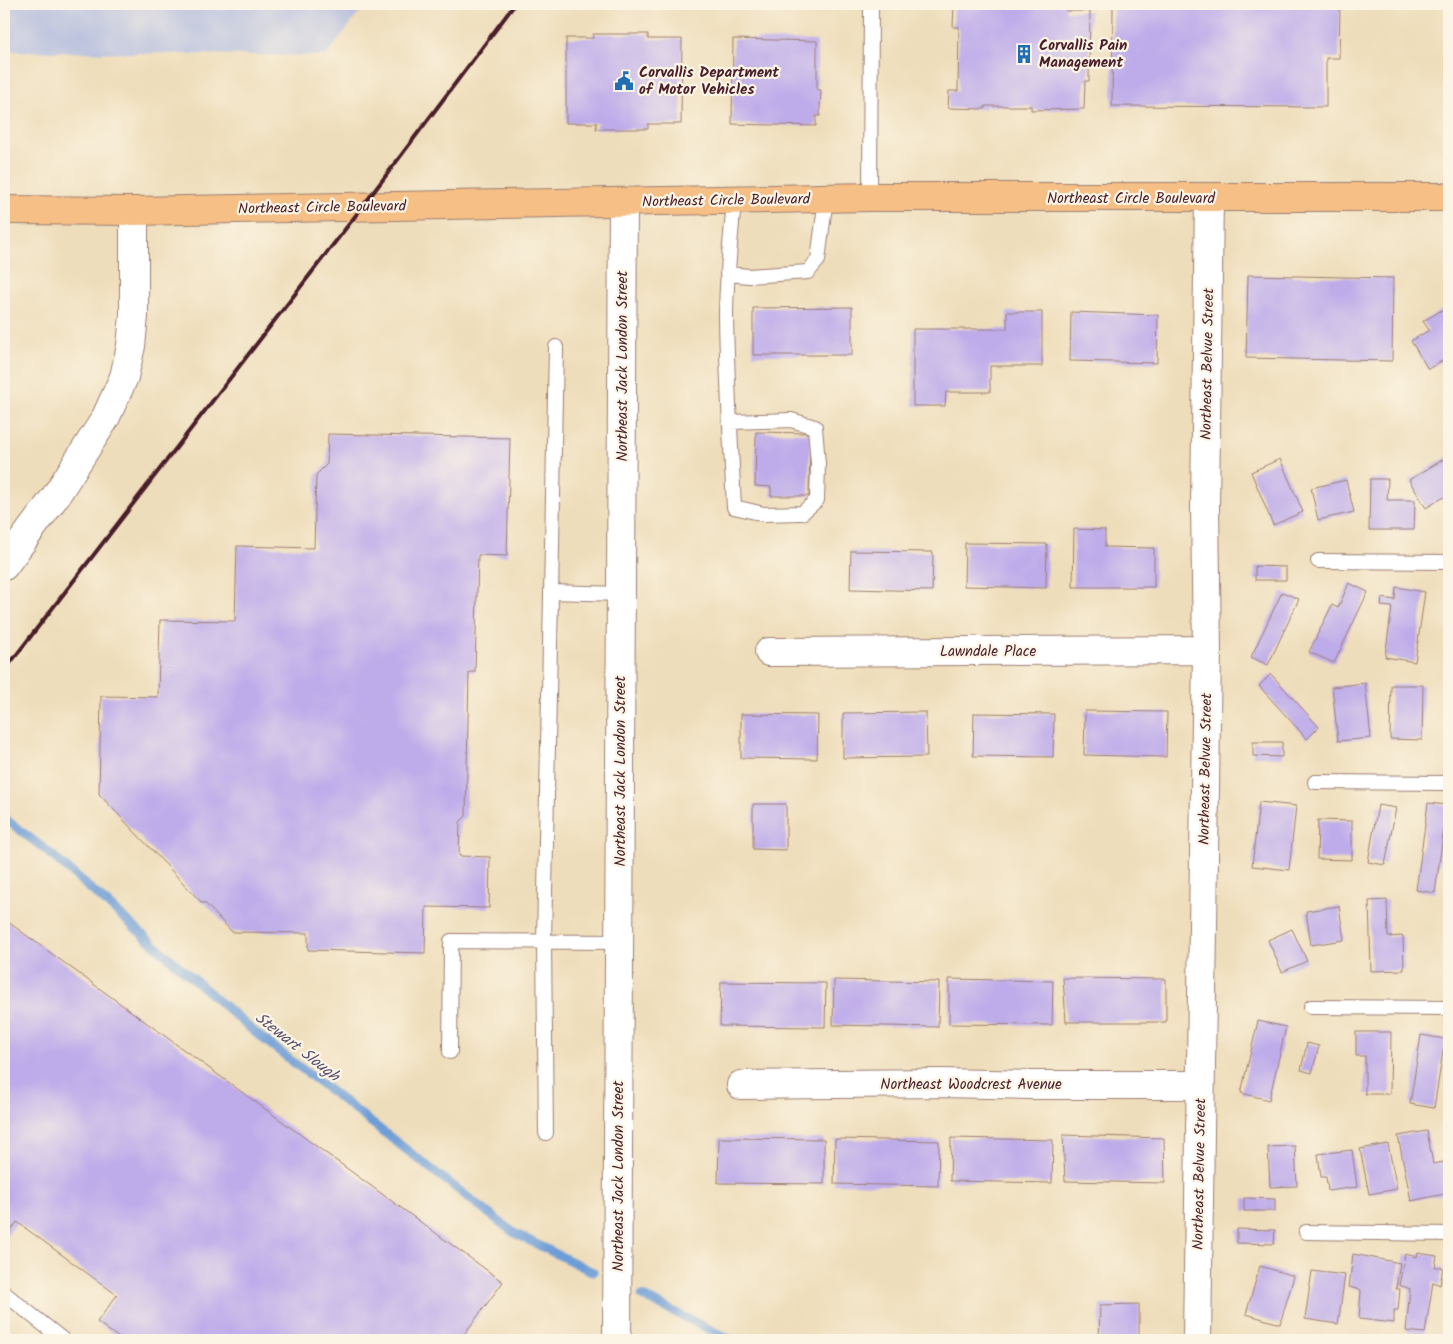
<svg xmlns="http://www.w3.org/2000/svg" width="1453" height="1344" font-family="Kalam,sans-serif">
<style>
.industrial{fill:#bcc3de}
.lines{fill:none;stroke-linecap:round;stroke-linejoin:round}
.stream{stroke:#6d9dd6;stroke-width:9}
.building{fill:#bdabea}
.service-casing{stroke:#9c7e72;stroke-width:16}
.minor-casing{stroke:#9c7e72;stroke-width:30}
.tertiary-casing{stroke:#9c7e72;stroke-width:30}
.primary-casing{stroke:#9c7e72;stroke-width:30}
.service{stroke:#fff;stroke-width:14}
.minor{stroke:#fff;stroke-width:28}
.tertiary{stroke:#fff;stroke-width:28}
.primary{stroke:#f5bf86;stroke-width:28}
.rail{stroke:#4a1f2b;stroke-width:4}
.labels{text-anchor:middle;stroke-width:4.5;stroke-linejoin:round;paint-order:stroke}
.poi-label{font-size:15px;font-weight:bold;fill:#4a1f2b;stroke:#fcf5e5;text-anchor:start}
.street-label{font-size:15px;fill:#4a1f2b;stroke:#fcf5e5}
.water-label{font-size:16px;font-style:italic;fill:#58516f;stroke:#fcf5e5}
</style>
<rect width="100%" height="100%" fill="#fcf5e5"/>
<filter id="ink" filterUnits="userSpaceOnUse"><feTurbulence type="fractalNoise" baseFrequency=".02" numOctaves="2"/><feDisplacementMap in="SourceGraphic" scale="10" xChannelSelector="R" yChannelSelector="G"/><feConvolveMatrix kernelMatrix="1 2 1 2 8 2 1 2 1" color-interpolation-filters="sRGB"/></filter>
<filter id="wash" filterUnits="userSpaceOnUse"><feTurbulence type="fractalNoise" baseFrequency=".0096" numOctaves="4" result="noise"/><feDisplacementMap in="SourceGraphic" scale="20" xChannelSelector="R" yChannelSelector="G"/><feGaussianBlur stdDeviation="1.12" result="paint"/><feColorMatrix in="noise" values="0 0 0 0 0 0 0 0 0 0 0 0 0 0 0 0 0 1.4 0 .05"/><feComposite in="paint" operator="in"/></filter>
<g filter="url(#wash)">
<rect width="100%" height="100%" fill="#eeddba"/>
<path class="industrial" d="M 4,4 L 366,4 L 326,56 L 4,51 Z"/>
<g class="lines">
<path class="stream" d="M 4,818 L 47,851 L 253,1031 L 514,1233 L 593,1272
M 642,1296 L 731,1340"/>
</g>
<g id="blocks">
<path class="building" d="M 954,4 L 990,4 L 990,7 L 1000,7 L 1000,4 L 1066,4 L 1066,11 L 1090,11 L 1089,81 L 1085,81 L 1084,109 L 1031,110 L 1031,106 L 985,106 L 985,109 L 948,108 L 949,91 L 958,91 L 959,27 L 953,27 Z
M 1113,4 L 1340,4 L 1339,58 L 1326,58 L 1326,107 L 1112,106 Z
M 593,34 L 648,34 L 648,39 L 682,39 L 681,124 L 648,124 L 648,129 L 596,129 L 597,123 L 566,123 L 566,38 L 593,38 Z
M 733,39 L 817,41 L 817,90 L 821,90 L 820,107 L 820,116 L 816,116 L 816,126 L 732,124 Z
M 1248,275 L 1393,278 L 1392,361 L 1246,358 Z
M 1449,306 L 1449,357 L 1428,369 L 1411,341 L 1429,330 L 1423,321 Z
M 852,307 L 852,355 L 753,355 L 753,308 Z
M 1007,312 L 1042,312 L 1042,366 L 990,366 L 990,392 L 946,392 L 945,406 L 913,406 L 913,329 L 1007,329 Z
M 1071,312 L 1158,315 L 1157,363 L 1070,361 Z
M 756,432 L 810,433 L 809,496 L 771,496 L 771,487 L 755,486 Z
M 328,434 L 510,438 L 507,556 L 478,555 L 475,672 L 469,672 L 466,816 L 460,822 L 459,856 L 490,857 L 489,908 L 426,907 L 425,953 L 308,950 L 308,933 L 232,932 L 205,903 L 202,903 L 99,794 L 101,696 L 158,697 L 160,620 L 235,621 L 237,546 L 314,548 L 316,475 L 327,464 Z
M 1449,456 L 1449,494 L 1426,508 L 1409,480 Z
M 1280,459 L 1303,512 L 1273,525 L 1251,472 Z
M 1370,479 L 1388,479 L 1387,500 L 1415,500 L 1414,530 L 1369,530 Z
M 1346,480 L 1354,512 L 1318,520 L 1311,488 Z
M 1074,529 L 1105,530 L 1105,547 L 1154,548 L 1154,587 L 1073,587 Z
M 965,543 L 1047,544 L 1046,588 L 964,586 Z
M 851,551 L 933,552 L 932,591 L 850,589 Z
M 1255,566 L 1286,567 L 1286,580 L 1255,580 Z
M 1349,583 L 1368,592 L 1334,663 L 1309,652 L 1332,605 L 1338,608 Z
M 1396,587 L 1425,592 L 1415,662 L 1385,657 L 1392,607 L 1381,606 L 1382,598 L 1395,600 Z
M 1282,592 L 1299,599 L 1268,665 L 1251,657 Z
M 1271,674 L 1319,727 L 1307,739 L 1259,686 Z
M 1365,683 L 1371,738 L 1338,741 L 1332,687 Z
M 1391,685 L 1423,685 L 1422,740 L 1390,739 Z
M 1085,711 L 1167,712 L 1166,757 L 1084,755 Z
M 926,712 L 927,757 L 843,758 L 843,713 Z
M 974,713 L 1054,714 L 1053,757 L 973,756 Z
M 741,714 L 818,715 L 817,759 L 741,758 Z
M 1253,742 L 1282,742 L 1282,757 L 1253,756 Z
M 1259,802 L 1296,806 L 1289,870 L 1252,866 Z
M 1428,803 L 1447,805 L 1435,893 L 1416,890 Z
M 753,804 L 786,804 L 786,850 L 753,849 Z
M 1378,805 L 1396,808 L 1385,865 L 1368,862 Z
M 1318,820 L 1352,821 L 1352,860 L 1317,859 Z
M 1387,900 L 1388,937 L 1403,936 L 1404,970 L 1371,971 L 1369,901 Z
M 1339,906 L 1344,940 L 1311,945 L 1306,911 Z
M 4,919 L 503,1282 L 460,1340 L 122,1340 L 97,1322 L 117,1295 L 17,1222 L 4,1240 Z
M 1292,929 L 1307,961 L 1282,972 L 1268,940 Z
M 1063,978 L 1166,979 L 1166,1022 L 1066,1022 Z
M 949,979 L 1053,981 L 1052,1025 L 949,1024 Z
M 834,980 L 939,982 L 938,1027 L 833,1025 Z
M 721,982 L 826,983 L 825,1027 L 720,1026 Z
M 1258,1021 L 1286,1027 L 1269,1100 L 1241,1093 Z
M 1356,1032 L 1391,1032 L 1390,1094 L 1365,1094 L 1365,1056 L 1356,1056 Z
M 1421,1035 L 1445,1039 L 1434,1108 L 1410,1104 Z
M 1307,1043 L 1319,1046 L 1312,1073 L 1301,1070 Z
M 1427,1131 L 1433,1164 L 1448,1161 L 1449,1193 L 1411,1201 L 1398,1136 Z
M 1063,1135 L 1164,1138 L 1165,1183 L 1065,1181 Z
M 719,1138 L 824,1139 L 824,1184 L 718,1183 Z
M 951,1138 L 1053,1140 L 1052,1183 L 950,1181 Z
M 835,1139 L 939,1141 L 938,1186 L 834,1184 Z
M 1388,1144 L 1397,1189 L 1369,1194 L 1360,1149 Z
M 1295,1146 L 1297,1186 L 1270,1187 L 1268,1147 Z
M 1352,1150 L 1357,1187 L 1328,1191 L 1326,1177 L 1321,1177 L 1318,1154 Z
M 1244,1198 L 1275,1199 L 1275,1211 L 1244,1211 Z
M 1237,1229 L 1275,1230 L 1274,1244 L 1237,1243 Z
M 1418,1253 L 1437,1256 L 1435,1267 L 1443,1267 L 1440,1285 L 1433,1282 L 1425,1333 L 1406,1331 L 1410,1289 L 1399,1285 L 1405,1254 L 1417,1257 Z
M 1353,1254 L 1400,1263 L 1396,1289 L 1400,1289 L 1398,1310 L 1394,1310 L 1394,1323 L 1359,1319 L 1361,1290 L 1349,1287 Z
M 1260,1266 L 1294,1276 L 1280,1324 L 1246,1314 Z
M 1312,1271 L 1345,1275 L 1338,1324 L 1305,1319 Z
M 1139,1304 L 1139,1340 L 1099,1340 L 1100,1305 Z"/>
</g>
</g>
<g filter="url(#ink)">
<use href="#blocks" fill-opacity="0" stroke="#9c7e72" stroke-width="1"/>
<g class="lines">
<g class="service-casing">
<path id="service" d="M 870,197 L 871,4
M 727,274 L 749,276 L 808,272 L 818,260 L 826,198
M 730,422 L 791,420 L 815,427 L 818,464 L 817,500 L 802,513 L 764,514 L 734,507 C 731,444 727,380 726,317 C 726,278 731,239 734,200
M 1318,561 L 1449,562
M 551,592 L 621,594
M 1315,782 L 1449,783
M 1311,1007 L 1449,1008
M 450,1052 L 451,941 L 620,942
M 546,1133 L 544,942 L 556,347
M 1306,1232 L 1449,1234
M 4,1293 L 63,1340"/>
</g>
<g class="minor-casing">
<path id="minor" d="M 4,566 L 55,497 L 105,419 L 124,377 L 131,346 L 134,316 L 134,211
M 769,652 L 1207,650
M 741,1085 L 941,1083 L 1031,1085 L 1200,1085
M 1197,1340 L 1207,650 L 1205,507 L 1209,198"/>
</g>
<g class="tertiary-casing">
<path id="tertiary" d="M 617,1340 L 623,202"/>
</g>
<g class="primary-casing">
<path id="primary" d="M 4,210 L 134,211 L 870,197 L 1449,197"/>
</g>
<use href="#service" class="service"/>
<use href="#minor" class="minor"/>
<use href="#tertiary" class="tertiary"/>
<use href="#primary" class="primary"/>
<path class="rail" d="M 4,671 L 363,206 L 515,4"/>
</g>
</g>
<defs>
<g id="building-bare" transform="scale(1.5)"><path d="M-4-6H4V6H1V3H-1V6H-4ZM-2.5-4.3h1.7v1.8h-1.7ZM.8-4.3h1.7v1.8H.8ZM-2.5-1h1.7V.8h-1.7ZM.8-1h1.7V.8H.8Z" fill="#1f6fb2" stroke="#fcf5e5" stroke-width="2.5" paint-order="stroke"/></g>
<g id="civic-bare" transform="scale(1.5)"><path d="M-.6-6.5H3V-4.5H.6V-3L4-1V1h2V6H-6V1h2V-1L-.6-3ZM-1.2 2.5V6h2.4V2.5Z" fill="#1f6fb2" stroke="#fcf5e5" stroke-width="2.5" paint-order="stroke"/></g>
</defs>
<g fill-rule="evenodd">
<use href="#building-bare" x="1024" y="54"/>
<use href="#civic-bare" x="624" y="81"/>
</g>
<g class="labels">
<g class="poi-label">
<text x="1039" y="50">Corvallis Pain<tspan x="1039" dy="17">Management</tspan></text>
<text x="639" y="77">Corvallis Department<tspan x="639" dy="17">of Motor Vehicles</tspan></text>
</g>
<g class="street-label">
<text x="1131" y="203">Northeast Circle Boulevard</text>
<text transform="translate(726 200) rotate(-1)" y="5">Northeast Circle Boulevard</text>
<text transform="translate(322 207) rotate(-1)" y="5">Northeast Circle Boulevard</text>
<text transform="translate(1207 364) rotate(-89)" y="5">Northeast Belvue Street</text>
<text transform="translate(622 366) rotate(-90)" y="5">Northeast Jack London Street</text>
<text x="988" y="656">Lawndale Place</text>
<text transform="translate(1205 769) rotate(-89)" y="5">Northeast Belvue Street</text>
<text transform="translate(620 771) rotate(-90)" y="5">Northeast Jack London Street</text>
<text x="971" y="1089">Northeast Woodcrest Avenue</text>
<text transform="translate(1199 1174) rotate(-89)" y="5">Northeast Belvue Street</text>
<text transform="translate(618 1176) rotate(-90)" y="5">Northeast Jack London Street</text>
</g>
<g class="water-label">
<text transform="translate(298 1046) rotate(38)" y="6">Stewart Slough</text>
</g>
</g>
<rect width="1453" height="1344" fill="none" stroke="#fcf5e5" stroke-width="20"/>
</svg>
